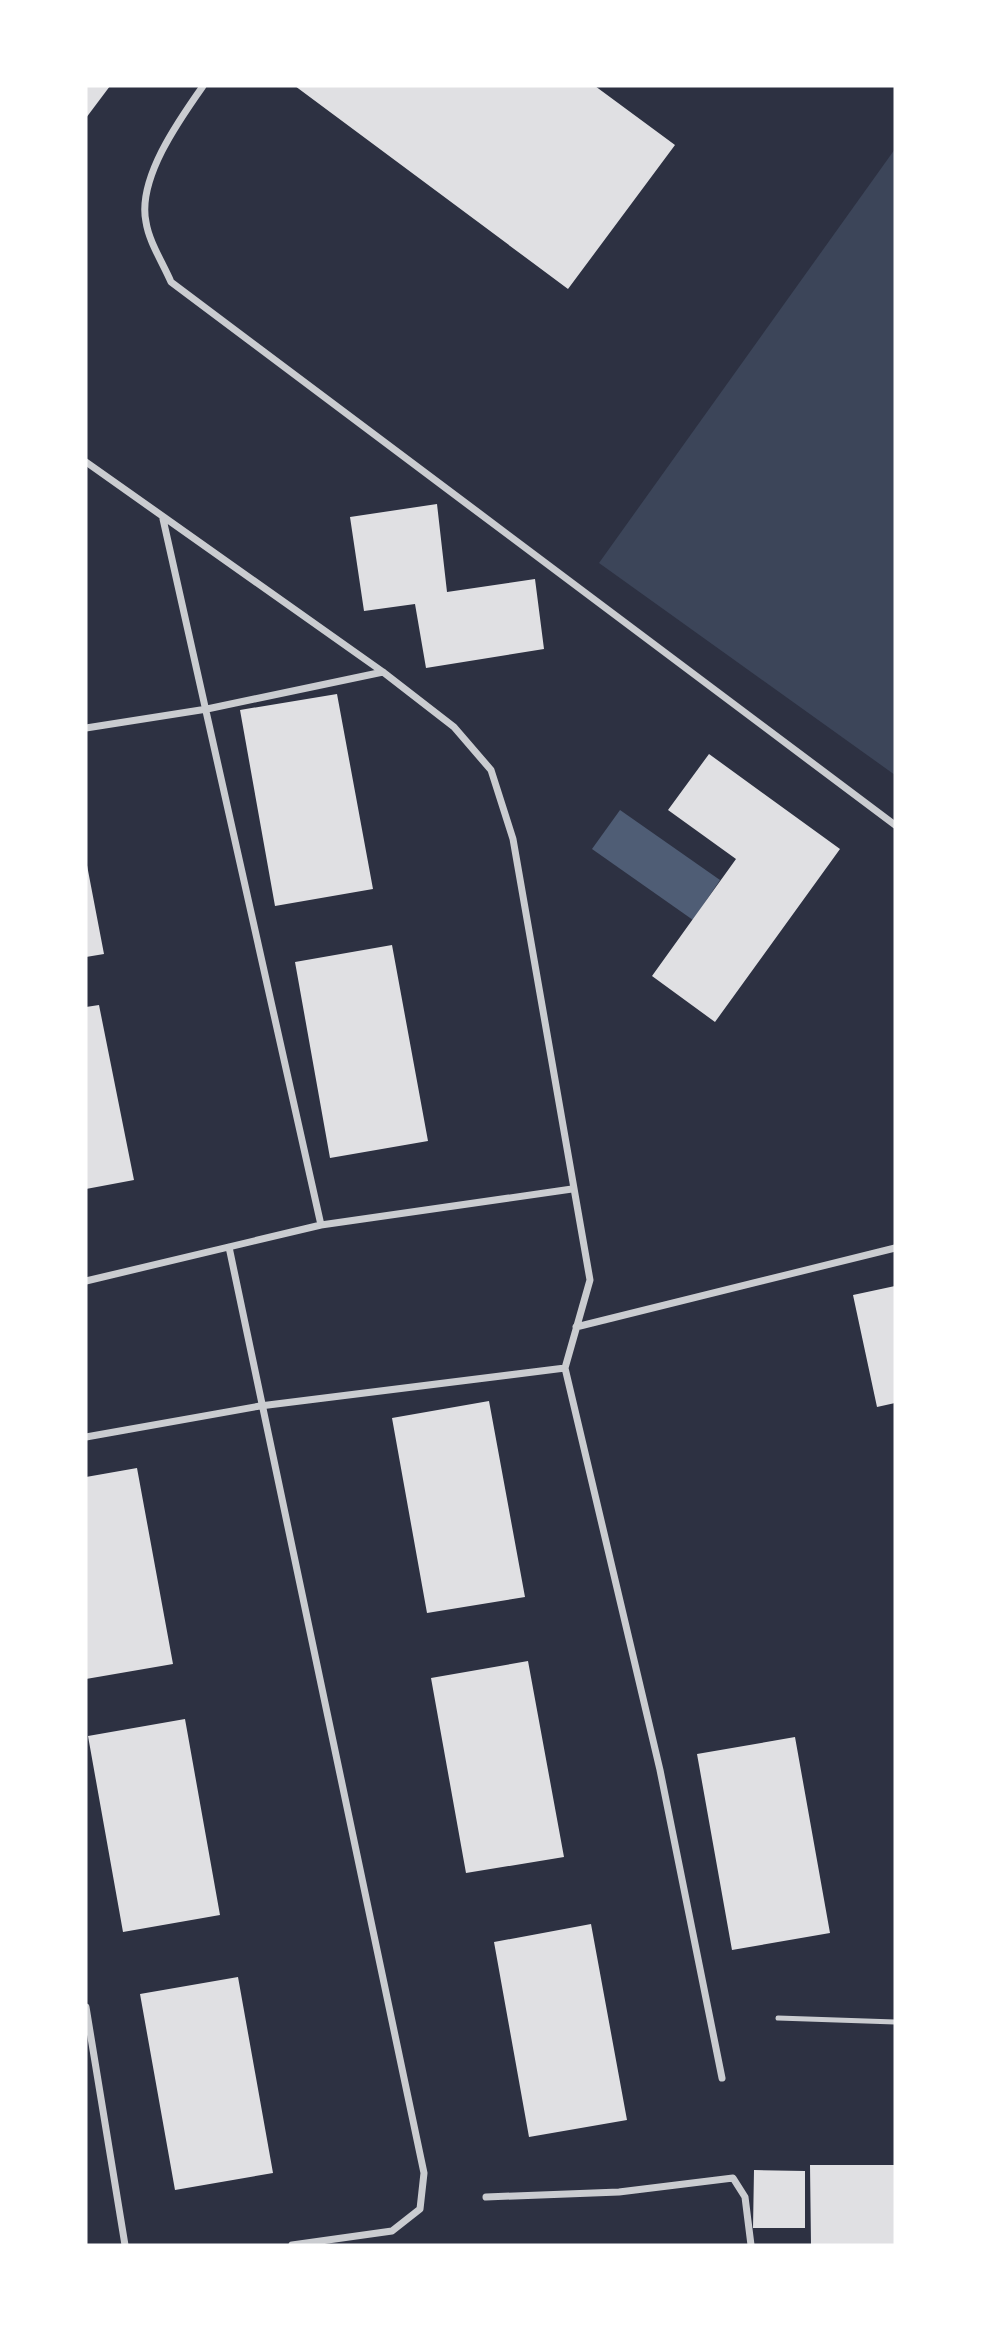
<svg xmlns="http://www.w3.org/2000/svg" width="981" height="2331" font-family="'Titillium Web',sans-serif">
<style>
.green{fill:#3c4559}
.water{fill:#4f5d75}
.building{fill:#e0e0e3}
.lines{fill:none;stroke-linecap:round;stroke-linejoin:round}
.service{stroke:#caccd0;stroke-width:5}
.minor{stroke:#caccd0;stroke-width:7}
</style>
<rect width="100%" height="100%" fill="#2d3142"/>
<path class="green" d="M 895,149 L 895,775 L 599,563 Z"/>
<path class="water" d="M 620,810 L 720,880 L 693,920 L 592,849 Z"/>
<path class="building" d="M 86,86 L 110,86 L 86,118 Z
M 295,86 L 595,86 L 675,145 L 568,289 Z
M 437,504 L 447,592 L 535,579 L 544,649 L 426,668 L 415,604 L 364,611 L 350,517 Z
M 337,694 L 373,889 L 275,906 L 240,710 Z
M 709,754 L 840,849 L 715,1022 L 652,976 L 736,859 L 668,810 Z
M 86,860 L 104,954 L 86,957 Z
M 392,945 L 428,1141 L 330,1158 L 295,962 Z
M 99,1005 L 134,1180 L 86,1189 L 86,1007 Z
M 895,1286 L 895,1403 L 877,1407 L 853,1295 Z
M 489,1401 L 525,1597 L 427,1613 L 392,1418 Z
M 137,1468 L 173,1664 L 86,1679 L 86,1477 Z
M 528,1661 L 564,1857 L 466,1873 L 431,1678 Z
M 185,1719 L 220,1915 L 123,1932 L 88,1736 Z
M 795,1737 L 830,1933 L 732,1950 L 697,1754 Z
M 591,1924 L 627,2120 L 529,2137 L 494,1942 Z
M 238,1977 L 273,2173 L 175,2190 L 140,1994 Z
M 810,2165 L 895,2165 L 895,2245 L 811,2245 Z
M 754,2170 L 805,2171 L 805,2228 L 753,2228 Z"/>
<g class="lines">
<path class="service" d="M 778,2018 L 895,2022"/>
<path class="minor" d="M 203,86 C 179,120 137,179 146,222 C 149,242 163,263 171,282 L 895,825
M 86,462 L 383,672 L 454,727 L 491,770 L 513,839 L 590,1280 L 565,1368 L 660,1770 L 722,2078
M 163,519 L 321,1225
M 86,728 L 207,709 L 383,672
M 229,1247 L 424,2173 L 420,2209 L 392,2231 L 292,2245
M 86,1281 L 321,1225 L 572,1189
M 576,1327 L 895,1248
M 86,1437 L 260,1406 L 565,1368
M 86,2007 L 125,2245
M 486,2197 L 619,2192 L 733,2178 L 745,2197 L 751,2245"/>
</g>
<rect width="981" height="2331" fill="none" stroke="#ffffff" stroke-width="175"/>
</svg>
